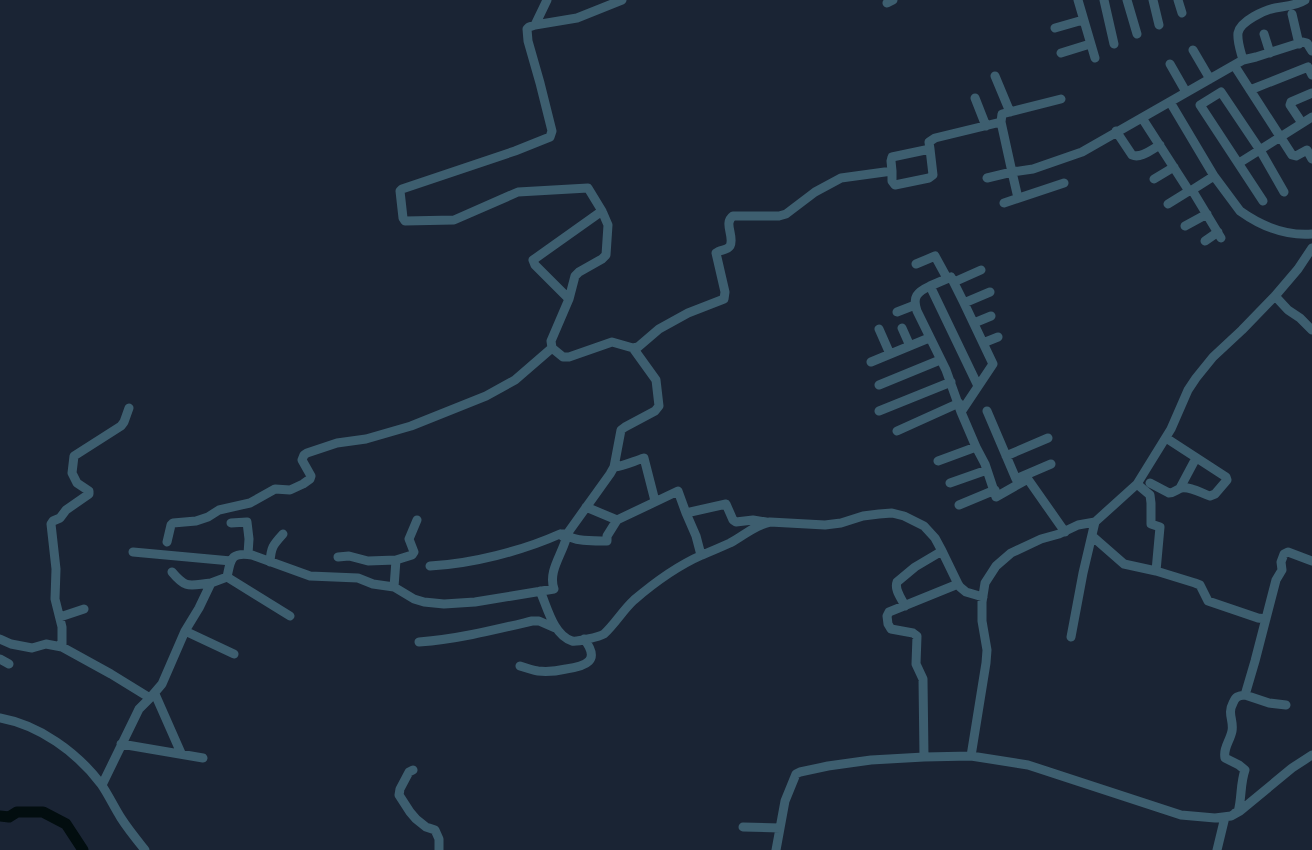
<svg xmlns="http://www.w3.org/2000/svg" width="1312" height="850" font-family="Merriweather,serif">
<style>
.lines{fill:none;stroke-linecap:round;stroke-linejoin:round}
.river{stroke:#020d0f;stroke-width:11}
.minor{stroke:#3d5e6f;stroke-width:9}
</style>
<rect width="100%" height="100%" fill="#1a2434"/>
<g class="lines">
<path class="river" d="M 0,816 L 9,817 L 17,812 L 43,812 L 66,824 L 83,850"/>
<path class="minor" d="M 1078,0 L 1095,58
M 1104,0 L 1114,44
M 1127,0 L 1137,34
M 1153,0 L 1159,25
M 1178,0 L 1182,13
M 887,3 L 893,0
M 1292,14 L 1299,44
M 535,25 L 547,0
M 1055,28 L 1083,20
M 1264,34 L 1270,53
M 1193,50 L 1210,79
M 1061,53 L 1090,44
M 1243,60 C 1241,52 1237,42 1238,33 C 1240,21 1265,10 1275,8 C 1285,6 1296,6 1305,0
M 1170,64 L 1186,92
M 1234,65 L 1292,155 L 1296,156 L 1307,150 L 1312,159
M 995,76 L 1010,112
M 1250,90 L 1308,67 L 1312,75
M 975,98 L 986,126
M 1142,118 L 1189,191 L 1192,190 L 1214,176 L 1170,102
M 1001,122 L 1002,114 L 1061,99
M 1302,123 L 1290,105 L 1291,102 L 1312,93
M 1116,131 L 1132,155 C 1141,159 1152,149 1160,145
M 1239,163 L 1312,117
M 892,171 L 892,181 L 895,185 L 929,178 L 933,175 L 930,149
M 1214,176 L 1240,211 C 1261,226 1286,236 1312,234
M 987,178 L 1012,172 L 1018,198
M 1154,179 L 1174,167
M 1192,190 L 1221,238
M 1263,201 L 1200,105 L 1221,92 L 1260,150 L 1284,192
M 1004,203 L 1064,183
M 1168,204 L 1189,191
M 1185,226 L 1207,214
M 1205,241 L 1218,232
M 916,264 L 935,256 L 947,278
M 954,282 L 981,270
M 930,286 L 951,277 L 964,303 L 990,292
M 1275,296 L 1288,310 L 1300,318 L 1312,330
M 569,299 L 535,265 L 533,260 L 602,211 L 588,188 L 518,192 L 454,220 L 405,221 L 403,218 L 400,191 L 402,189 L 515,151 L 550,137 L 552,131 L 540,83 L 528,41 L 527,29 L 529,27 L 535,25 L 577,18 L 622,0
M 897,312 L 915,305
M 974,323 L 991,316
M 902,328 L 910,346
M 879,329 L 890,354
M 983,343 L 998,337
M 552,348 L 551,341 L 569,299 L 575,276 L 579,272 L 602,259 L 606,255 L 608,225 L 602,211
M 871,362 L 929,338
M 879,385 L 940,360
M 879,411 L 951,382
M 987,411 L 1016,479 L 1051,464
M 961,412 L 946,370 L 917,311 C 912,297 917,292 930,286 L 978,386
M 897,431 L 959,403
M 976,447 L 985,464 L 996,497 L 1026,480
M 1006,456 L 1048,438
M 938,461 L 976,447 L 961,412 L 993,364 L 964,303
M 614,467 C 624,466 634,461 644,458 L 655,501
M 1025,475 L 1065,532
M 950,483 L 987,470
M 1150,483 L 1169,493 C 1174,493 1176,490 1181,488 C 1190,486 1201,493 1210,496 L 1215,494 L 1227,480 L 1226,477 L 1166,438
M 1137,484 L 1150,495 L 1151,503 L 1151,524 L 1160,527 L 1156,571
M 1180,488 L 1196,458
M 959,505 L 995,490
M 586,507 L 617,520
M 686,513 L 696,536 L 701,555
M 231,523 L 247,522 L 249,539 L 248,554
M 567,534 C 572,542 598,541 607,541 L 607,536 L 617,520 L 678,491 L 686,513 L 726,504 L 733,520 L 736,522 L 753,520 L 766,522
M 1092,536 L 1124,564 L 1156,571 L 1195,583 L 1200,585 L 1208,601 L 1258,618 L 1266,619
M 167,542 L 171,525 L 173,523 L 196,521 L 208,517 L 219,510 L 250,503 L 275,489 L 290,490 L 303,484 L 310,479 L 311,476 L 302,460 L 304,455 L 307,453 L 337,443 L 366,439 L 411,426 L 486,396 L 515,380 L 552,348 L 563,357 L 569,357 L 612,342 L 633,348
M 133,552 L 231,561
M 338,557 L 349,556 L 368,561 L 396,560 L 412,555 L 414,552 L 409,539 L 417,520
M 270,562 C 271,547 273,545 283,534
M 430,566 C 471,564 522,551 560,534
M 172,572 C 187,590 190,585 211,583
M 227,577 C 231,559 230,552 252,555 L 310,576 L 358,578 L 373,584 L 394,587 L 414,599 L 424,602 L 444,604 L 475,602 L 554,589 C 548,572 561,556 566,539 L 560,534 L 567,534 L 610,474 L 614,467 L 621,430 L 625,427 L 655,411 L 659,406 L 656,380 L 633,348 L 638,347 L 659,329 L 688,313 L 724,299 L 725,292 L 716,253 C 720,249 727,251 730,246 C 735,237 723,223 733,216 L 779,216 L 786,214 L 815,192 L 841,178 L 892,171 L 891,161 L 892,157 L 930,149 L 929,142 L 935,138 L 1001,122 L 1012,172 L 1033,169 L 1082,152 L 1243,60 L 1256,57 L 1303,42 L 1307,43 L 1312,51
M 394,587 L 396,560
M 540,591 C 547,606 553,635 572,641 C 577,642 599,637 604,634 C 615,624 623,610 634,600 C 655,582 677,566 702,555 C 712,551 721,547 730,543 C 745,535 753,526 770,522 L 825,525 L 841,523 L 863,516 L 879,514 L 892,513 L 904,516 L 924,526 L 935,538 L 942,551 L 958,584 L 960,587 L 966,592 L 983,597
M 905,606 C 902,599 894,590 897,582 L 915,567 L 942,551
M 60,617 L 84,609
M 185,631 L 234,654
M 1071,637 L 1083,573 L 1095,522
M 0,639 L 11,644 L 32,648 L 46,644 L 62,647 L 111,674 L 150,698 L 162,684 L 185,631 L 199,608 L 211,583 L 227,577 L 290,616
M 419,642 C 458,639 494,630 532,621 L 539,621 L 555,628
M 62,647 L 62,627 L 55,599 L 56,569 L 51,524 L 53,521 L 60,518 L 66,510 L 89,494 L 89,491 L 77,483 L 72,473 L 74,456 L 121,426 L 124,422 L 129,408
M 0,659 L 9,664
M 520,666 C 526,668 532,670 538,671 C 547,672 557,671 566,669 C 586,666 601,661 584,639
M 155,694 L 181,753
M 1245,695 L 1269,703 L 1286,705
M 0,718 C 39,725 77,752 101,784 C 108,794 114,807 121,818 C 128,829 137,840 145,850
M 121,744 L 203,758
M 971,756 L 986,663 L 987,650 L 982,621 L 982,602 L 985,583 L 996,566 L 1011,553 L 1041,539 L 1059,534 L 1078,525 L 1095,522 L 1137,484 L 1171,429 L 1188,390 L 1196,378 L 1213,357 L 1242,330 L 1275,296 L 1298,269 L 1312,248
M 924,757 L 923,679 L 916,664 L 917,636 L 913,633 L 891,629 L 888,624 L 887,616 L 889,612 L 958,584
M 413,770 L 409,772 L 400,789 L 399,795 L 410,812 L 416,819 L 426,827 L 435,830 L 439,839 L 439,850
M 102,785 L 139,709 L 150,698
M 1235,813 L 1238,812 C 1242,798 1240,784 1245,770 L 1239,765 L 1225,758 C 1223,748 1230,741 1232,731 C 1234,720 1227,714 1233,703 C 1236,696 1238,696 1245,695 L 1255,661 L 1276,580 L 1282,570 L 1281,562 L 1284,554 L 1288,552 L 1312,561
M 743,827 L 780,828
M 776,850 L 785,801 L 796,774 L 800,772 L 828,766 L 871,760 L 924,757 L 971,756 L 1028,765 L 1181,815 L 1215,818 L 1231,816 L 1240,811 L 1292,768 L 1312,755
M 1217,850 L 1225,817"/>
</g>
</svg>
